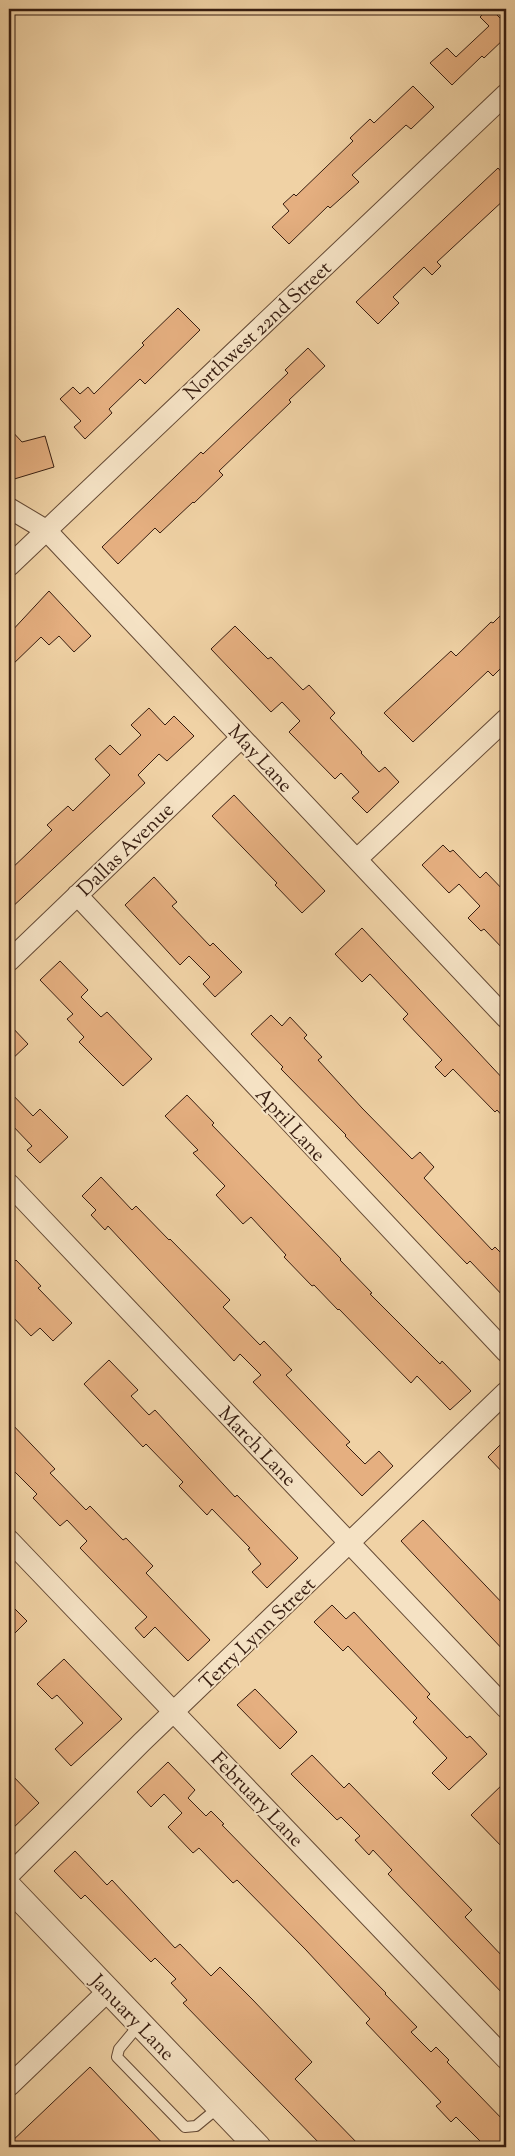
<svg xmlns="http://www.w3.org/2000/svg" width="515" height="2156" font-family="'Sorts Mill Goudy',serif">
<style>
.building{fill:#e5af80;stroke:#371d10}
.lines{fill:none;stroke-linecap:round;stroke-linejoin:round}
.service-casing{stroke:#654a35;stroke-width:12}
.minor-casing{stroke:#654a35;stroke-width:22}
.tertiary-casing{stroke:#654a35;stroke-width:27}
.service{stroke:#f5e2c4;stroke-width:10}
.minor{stroke:#f5e2c4;stroke-width:20}
.tertiary{stroke:#f5e2c4;stroke-width:25}
.labels{text-anchor:middle;stroke-width:4;stroke-linejoin:round;paint-order:stroke}
.street-label{font-size:20px;fill:#371d10;stroke:#f5e2c4}
</style>
<rect width="100%" height="100%" fill="#f0d2a5"/>
<filter id="stains"><feTurbulence type="fractalNoise" baseFrequency=".004" numOctaves="4"/><feColorMatrix values="0 0 0 0 .2 0 0 0 0 .09 0 0 0 0 .02 0 0 0 .5 -.17"/></filter>
<radialGradient id="worn" r=".72"><stop offset=".6" stop-color="#630" stop-opacity="0"/><stop offset="1" stop-color="#630" stop-opacity=".3"/></radialGradient>
<path class="building" d="M 488,9 L 491,9 L 506,24 L 506,37 L 484,58 L 482,56 L 452,85 L 430,63 L 447,48 L 456,57 L 489,26 L 480,17 Z
M 413,86 L 434,107 L 411,129 L 406,125 L 352,175 L 359,182 L 330,208 L 328,206 L 289,244 L 272,227 L 289,211 L 283,204 L 294,194 L 296,196 L 353,141 L 350,138 L 370,119 L 374,123 Z
M 498,168 L 506,177 L 506,198 L 437,262 L 441,266 L 432,275 L 424,267 L 393,297 L 399,303 L 378,324 L 356,302 Z
M 178,308 L 200,330 L 145,384 L 140,379 L 109,409 L 112,413 L 85,439 L 74,427 L 81,421 L 60,399 L 73,387 L 80,394 L 88,387 L 94,394 L 144,345 L 142,343 Z
M 308,348 L 325,366 L 289,400 L 291,402 L 219,471 L 223,475 L 194,503 L 193,502 L 160,533 L 155,528 L 118,564 L 102,547 L 201,452 L 203,454 L 288,373 L 285,370 Z
M 9,428 L 22,442 L 45,436 L 54,467 L 11,480 L 9,472 Z
M 49,591 L 91,636 L 74,652 L 59,636 L 49,645 L 41,637 L 9,668 L 9,634 Z
M 506,610 L 506,663 L 493,676 L 488,671 L 413,742 L 384,713 L 451,651 L 456,656 L 491,622 L 493,623 Z
M 235,626 L 268,659 L 271,657 L 303,690 L 309,685 L 335,713 L 330,718 L 362,752 L 361,753 L 379,772 L 385,767 L 399,782 L 367,813 L 352,798 L 359,792 L 341,773 L 335,779 L 289,732 L 300,721 L 282,702 L 271,712 L 211,649 Z
M 149,708 L 165,725 L 174,716 L 194,736 L 167,761 L 159,754 L 138,775 L 145,783 L 9,910 L 9,871 L 52,830 L 47,825 L 68,806 L 73,811 L 110,775 L 95,759 L 110,745 L 120,755 L 141,735 L 131,725 Z
M 234,795 L 325,891 L 302,913 L 275,885 L 277,883 L 212,816 Z
M 443,845 L 450,852 L 453,850 L 480,878 L 486,872 L 506,893 L 506,952 L 484,929 L 481,931 L 468,918 L 480,906 L 459,884 L 449,893 L 422,865 Z
M 154,877 L 177,902 L 172,906 L 210,946 L 213,943 L 242,972 L 215,997 L 203,984 L 210,977 L 189,956 L 180,965 L 125,905 Z
M 362,928 L 506,1082 L 506,1120 L 497,1110 L 495,1112 L 453,1069 L 445,1077 L 435,1067 L 442,1060 L 403,1019 L 408,1014 L 370,974 L 362,982 L 335,954 Z
M 60,961 L 88,990 L 81,997 L 101,1017 L 107,1012 L 152,1059 L 123,1086 L 79,1042 L 84,1037 L 67,1019 L 73,1014 L 40,980 Z
M 271,1015 L 282,1026 L 290,1017 L 307,1035 L 304,1038 L 322,1057 L 318,1060 L 362,1108 L 412,1159 L 420,1152 L 434,1167 L 424,1178 L 492,1250 L 495,1247 L 506,1258 L 506,1299 L 470,1261 L 467,1264 L 441,1237 L 345,1136 L 346,1135 L 281,1069 L 283,1067 L 251,1034 Z
M 9,1024 L 28,1044 L 9,1062 Z
M 9,1091 L 33,1116 L 40,1109 L 68,1137 L 40,1163 L 27,1150 L 32,1146 L 9,1122 Z
M 187,1095 L 214,1123 L 212,1125 L 341,1259 L 340,1260 L 372,1293 L 370,1294 L 440,1364 L 442,1361 L 471,1391 L 450,1410 L 417,1376 L 411,1383 L 339,1309 L 338,1310 L 314,1285 L 312,1286 L 284,1257 L 286,1255 L 251,1217 L 243,1224 L 216,1195 L 225,1186 L 193,1153 L 198,1150 L 165,1116 Z
M 101,1177 L 132,1210 L 136,1206 L 169,1240 L 170,1239 L 230,1300 L 223,1307 L 260,1345 L 264,1341 L 292,1370 L 286,1375 L 350,1442 L 346,1445 L 365,1464 L 379,1451 L 393,1466 L 362,1496 L 253,1382 L 261,1375 L 240,1354 L 234,1361 L 108,1226 L 105,1230 L 91,1215 L 96,1210 L 82,1196 Z
M 16,1260 L 41,1286 L 38,1288 L 72,1323 L 53,1341 L 40,1328 L 31,1336 L 9,1313 L 9,1267 Z
M 109,1360 L 138,1390 L 131,1396 L 149,1415 L 155,1410 L 235,1497 L 237,1495 L 298,1558 L 267,1588 L 252,1572 L 261,1564 L 248,1549 L 250,1548 L 212,1509 L 207,1515 L 179,1486 L 183,1482 L 146,1444 L 143,1447 L 84,1384 Z
M 9,1421 L 55,1469 L 50,1473 L 86,1510 L 90,1506 L 123,1540 L 126,1538 L 153,1566 L 146,1573 L 210,1640 L 188,1661 L 155,1627 L 144,1638 L 135,1628 L 147,1617 L 80,1548 L 87,1541 L 67,1520 L 60,1526 L 33,1498 L 37,1494 L 9,1466 Z
M 506,1439 L 506,1476 L 488,1457 Z
M 423,1520 L 506,1607 L 506,1653 L 401,1541 Z
M 9,1603 L 27,1621 L 9,1639 Z
M 332,1605 L 346,1619 L 354,1612 L 430,1694 L 427,1697 L 467,1738 L 470,1736 L 487,1754 L 449,1790 L 432,1773 L 447,1758 L 413,1722 L 417,1718 L 348,1646 L 343,1651 L 314,1622 Z
M 64,1659 L 122,1719 L 71,1766 L 55,1749 L 83,1723 L 57,1695 L 52,1699 L 37,1684 Z
M 255,1689 L 297,1732 L 280,1749 L 237,1705 Z
M 312,1755 L 344,1788 L 349,1783 L 472,1910 L 465,1917 L 506,1960 L 506,1997 L 388,1874 L 392,1870 L 373,1850 L 369,1855 L 355,1840 L 360,1836 L 341,1817 L 337,1820 L 291,1774 Z
M 168,1762 L 195,1790 L 188,1798 L 206,1816 L 211,1811 L 224,1824 L 222,1825 L 386,1993 L 385,1994 L 417,2027 L 411,2032 L 431,2052 L 436,2047 L 449,2060 L 447,2062 L 506,2123 L 506,2147 L 486,2147 L 456,2117 L 451,2122 L 436,2106 L 441,2102 L 366,2023 L 370,2019 L 306,1950 L 237,1880 L 233,1883 L 199,1848 L 193,1853 L 168,1827 L 182,1813 L 164,1794 L 151,1807 L 137,1792 Z
M 9,1772 L 39,1803 L 9,1832 Z
M 506,1781 L 506,1851 L 471,1815 Z
M 75,1851 L 107,1885 L 112,1880 L 175,1948 L 180,1944 L 211,1976 L 220,1967 L 253,2000 L 312,2062 L 295,2079 L 361,2147 L 323,2147 L 183,2003 L 187,2000 L 171,1983 L 176,1979 L 155,1958 L 151,1962 L 85,1895 L 81,1899 L 54,1871 Z
M 90,2067 L 166,2147 L 9,2147 L 9,2144 Z"/>
<g class="lines">
<g class="service-casing">
<path id="service" d="M 139,2025 L 119,2049 L 117,2057 L 185,2127 L 196,2126 L 219,2107"/>
</g>
<g class="minor-casing">
<path id="minor" d="M 9,508 L 46,530 L 506,1018
M 9,566 L 506,94
M 357,859 L 506,719
M 77,895 L 506,1352
M 9,961 L 241,738
M 9,1184 L 506,1708
M 9,1540 L 506,2059
M 9,1875 L 142,1742 L 506,1392
M 9,2086 L 108,1991"/>
</g>
<g class="tertiary-casing">
<path id="tertiary" d="M 9,1887 L 258,2147"/>
</g>
<use href="#service" class="service"/>
<use href="#minor" class="minor"/>
<use href="#tertiary" class="tertiary"/>
</g>
<g class="labels">
<g class="street-label">
<text transform="translate(257 330) rotate(-43)" y="7">Northwest 22nd Street</text>
<text transform="translate(261 758) rotate(47)" y="7">May Lane</text>
<text transform="translate(125 849) rotate(-44)" y="7">Dallas Avenue</text>
<text transform="translate(291 1124) rotate(47)" y="7">April Lane</text>
<text transform="translate(258 1446) rotate(46)" y="7">March Lane</text>
<text transform="translate(257 1633) rotate(-44)" y="7">Terry Lynn Street</text>
<text transform="translate(258 1799) rotate(46)" y="7">February Lane</text>
<text transform="translate(133 2017) rotate(46)" y="7">January Lane</text>
</g>
</g>
<rect width="515" height="2156" fill="none" stroke="#f0d2a5" stroke-width="30"/>
<rect x="10" y="10" width="495" height="2136" fill="none" stroke="#371d10" stroke-width="2.5"/>
<rect x="15" y="15" width="485" height="2126" fill="none" stroke="#371d10"/>
<rect width="100%" height="100%" filter="url(#stains)"/>
<rect width="100%" height="100%" fill="url(#worn)"/>
</svg>
